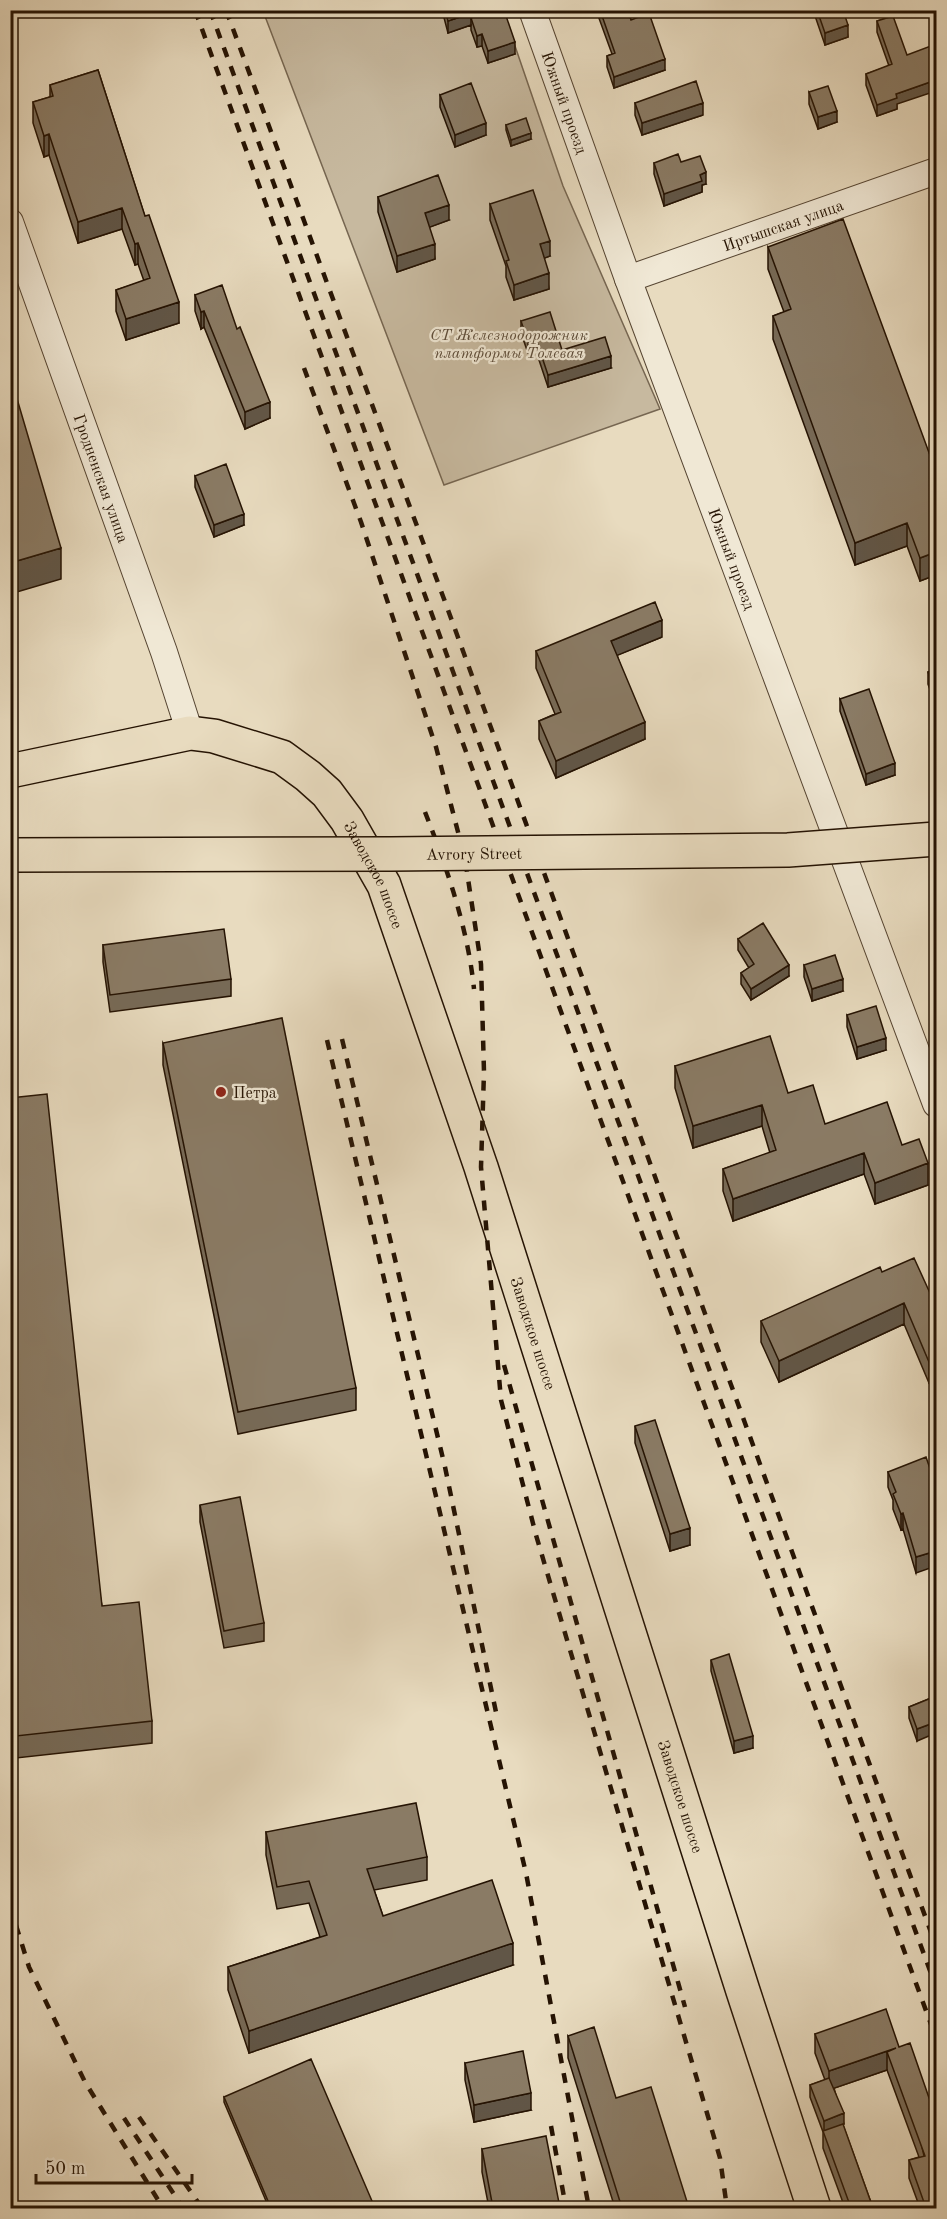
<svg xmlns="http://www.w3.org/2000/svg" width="947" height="2219" font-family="'Old Standard TT',serif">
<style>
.green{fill:#c7b99f;stroke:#766651;stroke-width:1.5}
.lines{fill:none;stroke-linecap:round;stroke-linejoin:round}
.minor-casing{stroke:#564532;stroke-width:28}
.major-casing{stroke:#251303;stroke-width:36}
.minor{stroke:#f0e8d5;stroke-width:26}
.major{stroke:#e8dbbf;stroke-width:33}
.rail{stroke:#251303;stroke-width:4.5;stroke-dasharray:10 10;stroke-linecap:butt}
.major-bridge-casing{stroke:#251303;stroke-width:36;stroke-linecap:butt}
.major-bridge{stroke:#e8dbbf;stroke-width:33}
.wall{fill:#776a57;stroke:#251303;stroke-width:1.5}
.shaded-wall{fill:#615647;stroke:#251303;stroke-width:1.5}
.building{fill:#8a7b65;stroke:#251303;stroke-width:1.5}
.poi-dot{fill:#8f2418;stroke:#f0e8d5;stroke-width:2}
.labels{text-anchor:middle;stroke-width:4.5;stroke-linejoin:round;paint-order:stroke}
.street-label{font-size:16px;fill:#251303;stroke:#f0e8d5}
.park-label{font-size:16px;font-style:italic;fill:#5e4d3a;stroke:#f0e8d5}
.poi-label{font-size:16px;fill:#251303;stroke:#f0e8d5;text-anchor:start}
</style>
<rect width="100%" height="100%" fill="#e8dbbf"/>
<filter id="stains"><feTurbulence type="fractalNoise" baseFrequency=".00333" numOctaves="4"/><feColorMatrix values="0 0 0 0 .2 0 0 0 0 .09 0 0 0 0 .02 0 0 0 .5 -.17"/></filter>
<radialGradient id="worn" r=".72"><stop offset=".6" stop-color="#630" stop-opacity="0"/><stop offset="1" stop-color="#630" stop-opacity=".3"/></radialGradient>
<path class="green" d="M 263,11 L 503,11 L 563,186 L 660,409 L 444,485 Z"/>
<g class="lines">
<g class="minor-casing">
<g id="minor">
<path id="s1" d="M 532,10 L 628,279 L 936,1104"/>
<path id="s2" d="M 10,222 L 164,652 L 190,733"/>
<path id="s3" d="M 628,279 L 936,171"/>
</g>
</g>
<g class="major-casing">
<g id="major">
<path id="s4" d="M 10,771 L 190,733 L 214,736 L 282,757 L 308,776 L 327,793 L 347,820 L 384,885 L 481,1167 L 743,1991 L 814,2208"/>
</g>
</g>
<use href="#minor" class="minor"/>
<use href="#major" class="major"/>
<path class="rail" d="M 195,10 L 936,2038
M 210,10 L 936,1987
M 226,10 L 444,599 L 936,1946
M 304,368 L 361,522 L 436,747 L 465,859 L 481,964 L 484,1072 L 481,1167 L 501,1400 L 536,1535 L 707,2113 L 720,2158 L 727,2208
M 425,812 C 447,868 468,929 474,989
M 342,1039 L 445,1467 L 497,1717
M 327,1040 L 526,1873 L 589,2208
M 504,1365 L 685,2007
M 10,1906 L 29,1967 L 85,2082 L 163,2208
M 139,2117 L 202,2208
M 124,2118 L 183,2208
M 551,2126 L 566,2208"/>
<g class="major-bridge-casing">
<g id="major-bridge">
<path id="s5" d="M 10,855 L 391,854 L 788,850 L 936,839"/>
</g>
</g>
<use href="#major-bridge" class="major-bridge"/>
</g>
<path class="wall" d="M 442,10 L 475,10 L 475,17 L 515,54 L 488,63 L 482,46 L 477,47 L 471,30 L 471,25 L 448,33 Z
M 596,10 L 628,10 L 631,20 L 665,70 L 614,88 L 607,67 L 607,56 L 612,54 Z
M 813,10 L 843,10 L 848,37 L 825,45 Z
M 893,16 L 897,109 L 877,116 L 866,85 L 866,74 L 889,66 L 877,32 L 877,21 Z
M 98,70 L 179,323 L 126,340 L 116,311 L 116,290 L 144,281 L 138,264 L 135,265 L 122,229 L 78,243 L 49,155 L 44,157 L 33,123 L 33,102 L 50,97 L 50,85 Z
M 809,92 L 837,122 L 818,129 L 809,104 Z
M 440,95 L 486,135 L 455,147 L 440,107 Z
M 635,103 L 703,115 L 642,135 L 635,115 Z
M 506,125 L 531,139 L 511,146 L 506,130 Z
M 681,162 L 706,184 L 702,185 L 702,192 L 664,206 L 654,174 L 654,163 Z
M 378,197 L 449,220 L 429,227 L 435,259 L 397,272 L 378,212 Z
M 490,204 L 550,256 L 544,258 L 549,289 L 514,300 L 506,277 L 506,266 L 490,220 Z
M 768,247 L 931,458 L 936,456 L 936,575 L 920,581 L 907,546 L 855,565 L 773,339 L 773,316 L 784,312 L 768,269 Z
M 195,295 L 237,329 L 270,418 L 245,429 L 204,327 L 201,329 L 195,311 Z
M 521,321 L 562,350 L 611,368 L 548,387 L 536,351 L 528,353 L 521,333 Z
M 195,476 L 244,525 L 214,537 L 195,487 Z
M 662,637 L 617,655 L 645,739 L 556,778 L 539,739 L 539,721 L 555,714 L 536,668 L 536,651 Z
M 936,669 L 936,706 L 928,684 L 928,672 Z
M 840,699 L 895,775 L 866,785 L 840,711 Z
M 738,939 L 789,976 L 751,1000 L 741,984 L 741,973 L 749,968 L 738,950 Z
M 103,945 L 231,979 L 231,996 L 110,1012 L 103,962 Z
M 804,965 L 843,991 L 812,1001 L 804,977 Z
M 847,1015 L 886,1050 L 857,1059 L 847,1027 Z
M 163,1043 L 356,1388 L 356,1410 L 238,1434 L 163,1065 Z
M 675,1066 L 788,1093 L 825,1124 L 902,1145 L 928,1185 L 875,1204 L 864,1174 L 733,1221 L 723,1191 L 723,1169 L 770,1153 L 762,1126 L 693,1148 L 675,1088 Z
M 10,1098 L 102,1606 L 152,1721 L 152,1743 L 16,1758 L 10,1704 Z
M 882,1272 L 935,1304 L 936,1304 L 936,1380 L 929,1383 L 904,1324 L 779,1382 L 761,1342 L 761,1321 Z
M 635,1426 L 690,1545 L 670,1551 L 635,1443 Z
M 888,1472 L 936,1486 L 916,1573 L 903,1529 L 901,1530 L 893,1509 L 893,1500 L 888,1487 Z
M 200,1505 L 264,1623 L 264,1641 L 224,1648 L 200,1522 Z
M 711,1660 L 753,1748 L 734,1753 L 711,1671 Z
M 936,1696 L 917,1741 L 909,1718 L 909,1707 Z
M 266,1832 L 427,1857 L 427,1880 L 374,1890 L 383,1916 L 513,1965 L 249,2053 L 228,1990 L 228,1967 L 320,1937 L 309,1903 L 277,1909 L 266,1855 Z
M 815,2034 L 899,2047 L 936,2208 L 920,2208 L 909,2178 L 909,2160 L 919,2157 L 887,2070 L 834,2088 L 844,2124 L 843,2125 L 873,2208 L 845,2208 L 823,2148 L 823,2132 L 810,2097 L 810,2085 L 825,2080 L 815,2053 Z
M 568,2036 L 616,2098 L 689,2208 L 615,2208 L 568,2058 Z
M 465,2063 L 531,2110 L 474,2122 L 465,2080 Z
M 224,2097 L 375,2208 L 269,2208 L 224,2102 Z
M 482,2149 L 560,2208 L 489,2208 L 482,2172 Z"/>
<path class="shaded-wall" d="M 475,12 L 475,24 L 471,18 L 471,25 L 448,33 L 448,21 Z
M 848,25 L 848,37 L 825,45 L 825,33 Z
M 482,34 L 482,46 L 477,47 L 477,36 Z
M 515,42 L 515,54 L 488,63 L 488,51 Z
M 665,59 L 665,70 L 614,88 L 614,77 Z
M 936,80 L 936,91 L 897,104 L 897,109 L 877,116 L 877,105 L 896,94 Z
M 703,103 L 703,115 L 642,135 L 642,123 Z
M 837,111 L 837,122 L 818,129 L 818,117 Z
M 486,123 L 486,135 L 455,147 L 455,135 Z
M 531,133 L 531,139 L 511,146 L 511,140 Z
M 49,134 L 49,155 L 44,157 L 44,136 Z
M 706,172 L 706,184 L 702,185 L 702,192 L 664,206 L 664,194 L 700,175 Z
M 449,205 L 449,220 L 425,229 L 425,213 Z
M 122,208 L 122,229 L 78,243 L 78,222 Z
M 550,241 L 550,256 L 540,260 L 540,244 Z
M 138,243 L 138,264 L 135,265 L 135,244 Z
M 435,244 L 435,259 L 397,272 L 397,256 Z
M 549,273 L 549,289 L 514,300 L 514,285 Z
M 179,302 L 179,323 L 126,340 L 126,319 Z
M 204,311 L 204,327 L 201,329 L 201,312 Z
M 536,339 L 536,351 L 528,353 L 528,342 Z
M 611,356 L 611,368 L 548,387 L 548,375 Z
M 270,402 L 270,418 L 245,429 L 245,412 Z
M 244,514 L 244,525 L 214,537 L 214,525 Z
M 907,523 L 907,546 L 855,565 L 855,543 Z
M 61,548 L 61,579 L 10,594 L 10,563 Z
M 936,552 L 936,575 L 920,581 L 920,558 Z
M 662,620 L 662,637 L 611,658 L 611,641 Z
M 645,722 L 645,739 L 556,778 L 556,761 Z
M 895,763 L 895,775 L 866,785 L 866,774 Z
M 789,965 L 789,976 L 751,1000 L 751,989 Z
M 843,979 L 843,991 L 812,1001 L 812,989 Z
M 886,1038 L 886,1050 L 857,1059 L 857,1047 Z
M 762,1105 L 762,1126 L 693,1148 L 693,1126 Z
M 864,1153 L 864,1174 L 733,1221 L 733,1199 Z
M 928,1163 L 928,1185 L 875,1204 L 875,1183 Z
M 904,1303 L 904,1324 L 779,1382 L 779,1361 Z
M 936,1359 L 936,1380 L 929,1383 L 929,1362 Z
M 903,1513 L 903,1529 L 901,1530 L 901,1514 Z
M 690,1528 L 690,1545 L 670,1551 L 670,1534 Z
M 936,1551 L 936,1566 L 916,1573 L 916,1557 Z
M 936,1722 L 936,1733 L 917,1741 L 917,1729 Z
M 753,1736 L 753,1748 L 734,1753 L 734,1741 Z
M 513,1943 L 513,1965 L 249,2053 L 249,2031 Z
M 896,2048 L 887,2052 L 887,2070 L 829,2090 L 829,2071 Z
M 531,2093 L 531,2110 L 474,2122 L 474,2105 Z
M 844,2113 L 844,2124 L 824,2132 L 824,2121 Z"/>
<path class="building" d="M 445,10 L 475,10 L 475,12 L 448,21 Z
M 495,10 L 504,10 L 515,42 L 488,51 L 482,34 L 477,36 L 471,18 Z
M 600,10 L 628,10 L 631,20 L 649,13 L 665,59 L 614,77 L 607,56 L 615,53 Z
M 817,10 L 843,10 L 848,25 L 825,33 Z
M 893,16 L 907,55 L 936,44 L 936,80 L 896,94 L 897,98 L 877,105 L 866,74 L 892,64 L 877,21 Z
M 98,70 L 145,216 L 149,215 L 179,302 L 126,319 L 116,290 L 150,278 L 138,243 L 135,244 L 122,208 L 78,222 L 49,134 L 44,136 L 33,102 L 53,96 L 50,85 Z
M 696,81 L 703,103 L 642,123 L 635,103 Z
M 471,83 L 486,123 L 455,135 L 440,95 Z
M 828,86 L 837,111 L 818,117 L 809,92 Z
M 526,118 L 531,133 L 511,140 L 506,125 Z
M 678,154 L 681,162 L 700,156 L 706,172 L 700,175 L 702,181 L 664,194 L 654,163 Z
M 438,175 L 449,205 L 425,213 L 435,244 L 397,256 L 378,197 Z
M 533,190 L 550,241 L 540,244 L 549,273 L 514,285 L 506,261 L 509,260 L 490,204 Z
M 843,219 L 931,458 L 936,456 L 936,510 L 933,511 L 936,520 L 936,552 L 920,558 L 907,523 L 855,543 L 773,316 L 791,309 L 768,247 Z
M 222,285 L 237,329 L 240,327 L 270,402 L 245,412 L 204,311 L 201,312 L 195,295 Z
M 550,312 L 562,350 L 605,337 L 611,356 L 548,375 L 536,339 L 528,342 L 521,321 Z
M 10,375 L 61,548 L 10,563 Z
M 226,464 L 244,514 L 214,525 L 195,476 Z
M 655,602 L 662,620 L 611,641 L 645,722 L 556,761 L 539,721 L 561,712 L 536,651 Z
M 936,669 L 936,695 L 928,672 Z
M 869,689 L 895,763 L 866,774 L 840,699 Z
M 763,923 L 789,965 L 751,989 L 741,973 L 754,964 L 738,939 Z
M 224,929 L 231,979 L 110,995 L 103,945 Z
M 835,955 L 843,979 L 812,989 L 804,965 Z
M 876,1006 L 886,1038 L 857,1047 L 847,1015 Z
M 282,1018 L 356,1388 L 238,1412 L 163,1043 Z
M 770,1036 L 788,1093 L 813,1085 L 825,1124 L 887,1102 L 902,1145 L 919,1139 L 928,1163 L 875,1183 L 864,1153 L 733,1199 L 723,1169 L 776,1150 L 762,1105 L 693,1126 L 675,1066 Z
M 47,1094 L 102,1606 L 139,1602 L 152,1721 L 16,1736 L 10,1681 L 10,1098 Z
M 914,1258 L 935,1304 L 936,1304 L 936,1359 L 929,1362 L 904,1303 L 779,1361 L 761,1321 L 880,1267 L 882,1272 Z
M 655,1420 L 690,1528 L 670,1534 L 635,1426 Z
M 926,1457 L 936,1486 L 936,1551 L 916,1557 L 903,1513 L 901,1514 L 893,1494 L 896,1492 L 888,1472 Z
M 240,1497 L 264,1623 L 224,1631 L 200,1505 Z
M 729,1654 L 753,1736 L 734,1741 L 711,1660 Z
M 936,1696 L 936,1722 L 917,1729 L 909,1707 Z
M 416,1803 L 427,1857 L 367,1869 L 383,1916 L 492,1880 L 513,1943 L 249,2031 L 228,1967 L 327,1935 L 309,1881 L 277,1887 L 266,1832 Z
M 886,2009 L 899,2047 L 910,2043 L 936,2118 L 936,2208 L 926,2208 L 909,2160 L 925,2156 L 887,2052 L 896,2048 L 829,2071 L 815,2034 Z
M 594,2027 L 616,2098 L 651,2087 L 689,2208 L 622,2208 L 568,2036 Z
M 523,2051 L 531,2093 L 474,2105 L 465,2063 Z
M 311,2059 L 375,2208 L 271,2208 L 224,2097 Z
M 829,2078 L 844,2113 L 824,2121 L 810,2085 Z
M 843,2124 L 873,2208 L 851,2208 L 823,2131 Z
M 546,2136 L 560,2208 L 493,2208 L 482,2149 Z"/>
<circle class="poi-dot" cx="221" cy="1092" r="6"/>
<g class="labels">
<g class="street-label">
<text dy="6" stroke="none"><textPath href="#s1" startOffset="98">Южный проезд</textPath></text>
<text dy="6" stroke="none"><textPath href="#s3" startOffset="164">Иртышская улица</textPath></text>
<text dy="6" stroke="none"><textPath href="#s2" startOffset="272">Гродненская улица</textPath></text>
<text dy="6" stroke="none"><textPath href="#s1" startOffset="584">Южный проезд</textPath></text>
<text dy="6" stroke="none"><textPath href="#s5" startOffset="464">Avrory Street</textPath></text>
<text dy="6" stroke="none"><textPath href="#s4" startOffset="432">Заводское шоссе</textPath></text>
<text dy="6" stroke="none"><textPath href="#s4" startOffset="918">Заводское шоссе</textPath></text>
<text dy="6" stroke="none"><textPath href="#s4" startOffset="1404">Заводское шоссе</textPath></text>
</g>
<g class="park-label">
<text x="509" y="340">СТ Железнодорожник<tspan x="509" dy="18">платформы Толевая</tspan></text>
</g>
<g class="poi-label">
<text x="233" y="1098">Петра</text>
</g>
</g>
<rect width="947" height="2219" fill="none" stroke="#e8dbbf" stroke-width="36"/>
<rect x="12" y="12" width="923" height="2195" fill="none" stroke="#251303" stroke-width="3"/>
<rect x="18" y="18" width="911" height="2183" fill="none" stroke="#251303" stroke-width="1.5"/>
<path d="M36 2174v9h156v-9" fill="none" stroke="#251303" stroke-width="3"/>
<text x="45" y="2174" font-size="18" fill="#251303" stroke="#f0e8d5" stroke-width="4.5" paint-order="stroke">50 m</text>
<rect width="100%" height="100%" filter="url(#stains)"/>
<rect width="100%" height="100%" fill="url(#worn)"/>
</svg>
